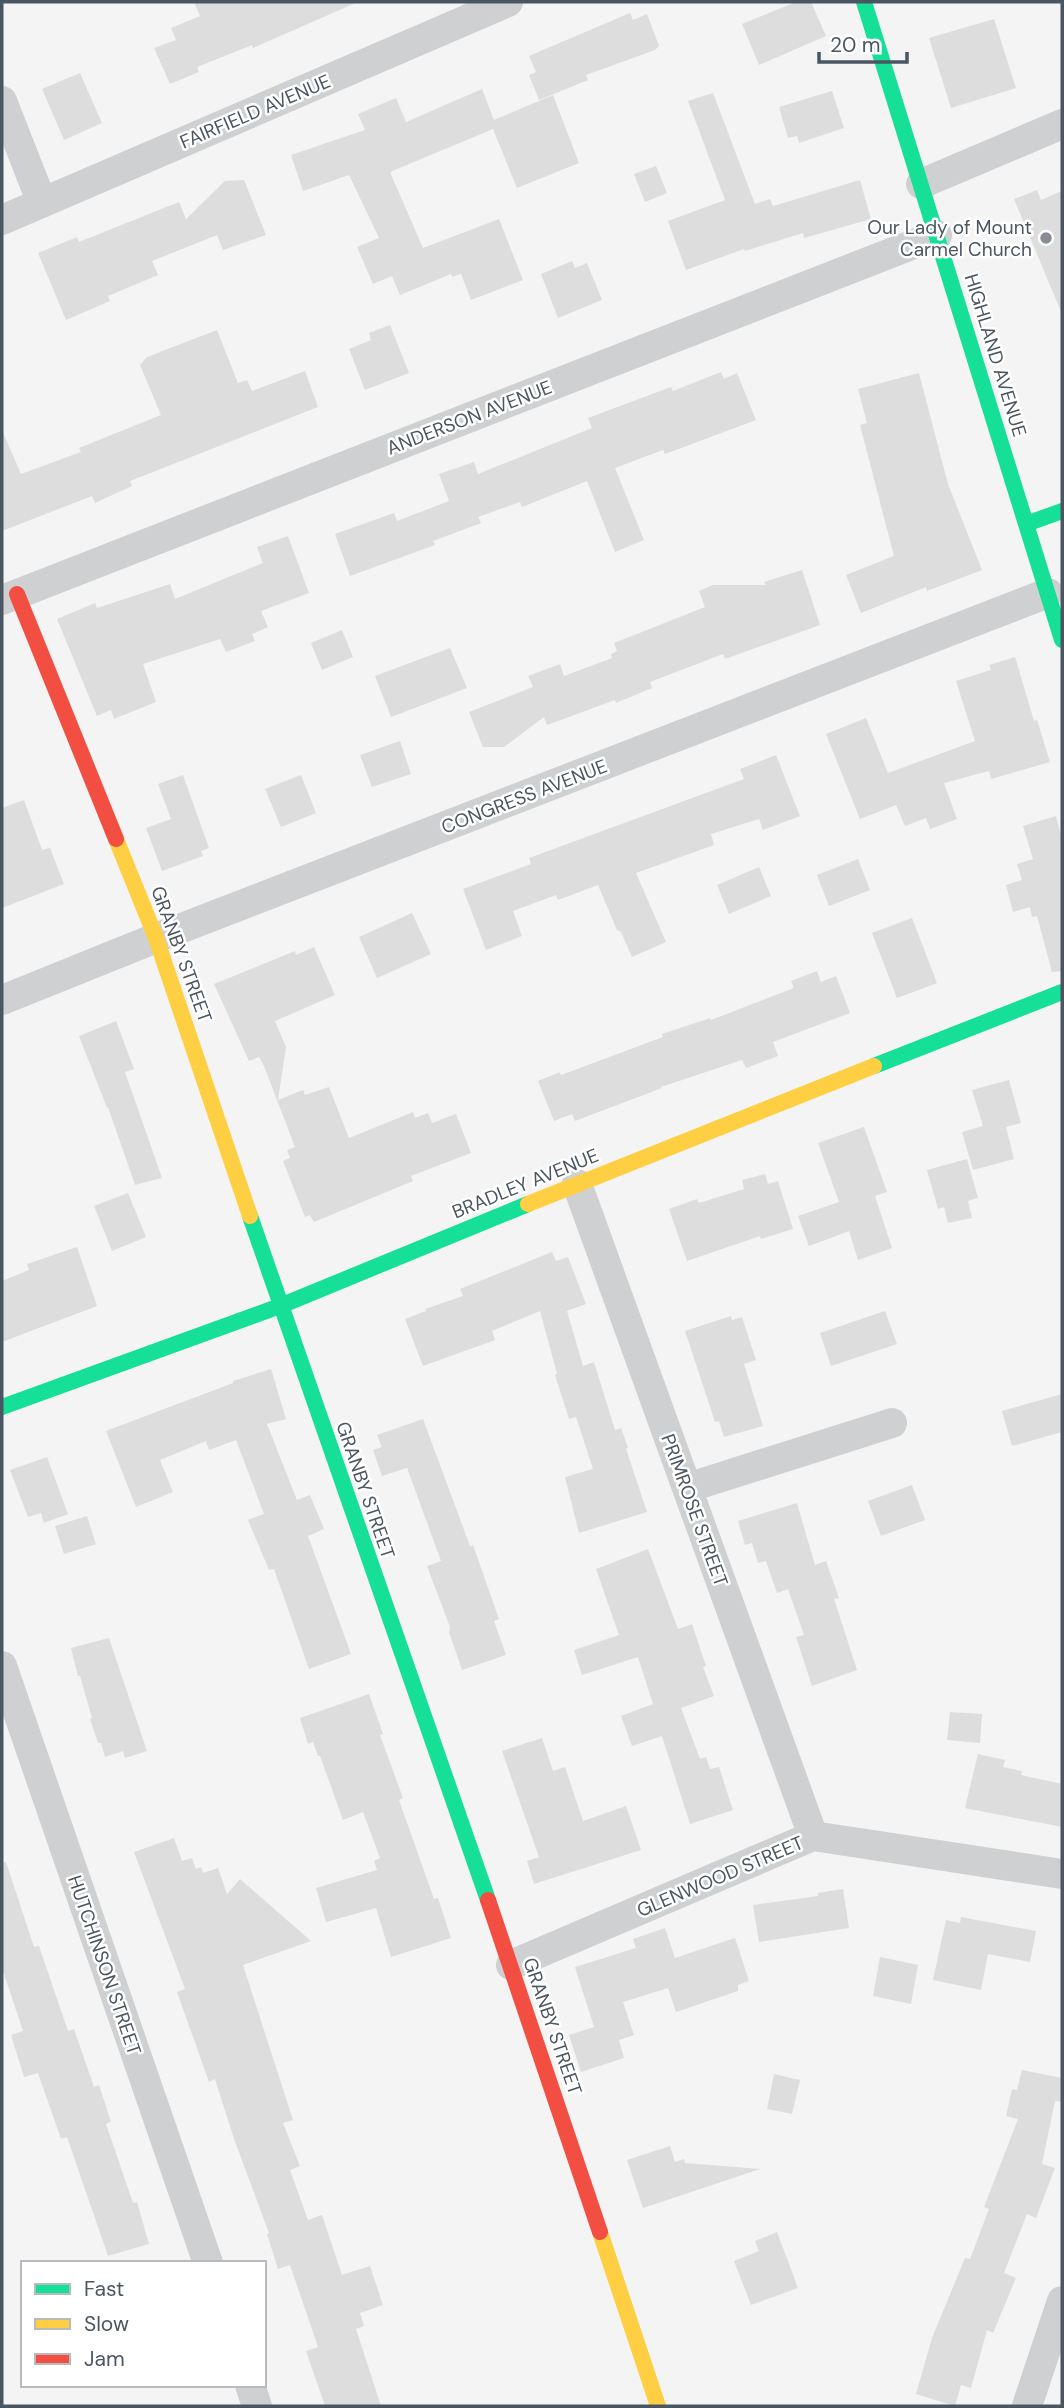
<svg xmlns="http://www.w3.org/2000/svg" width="1064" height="2408" font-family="'DM Sans',sans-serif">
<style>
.building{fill:#ddddde}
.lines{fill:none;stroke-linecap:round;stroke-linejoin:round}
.street{stroke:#ced0d2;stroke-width:30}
.fast{stroke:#16e098;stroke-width:16}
.slow{stroke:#ffcf43;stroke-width:16}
.jam{stroke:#f24e42;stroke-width:16}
.poi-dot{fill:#868d94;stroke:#fff;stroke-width:2.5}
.labels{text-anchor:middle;stroke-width:5;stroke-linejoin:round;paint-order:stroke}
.street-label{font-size:19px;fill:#4a5661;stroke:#fff}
.poi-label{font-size:19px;fill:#4a5661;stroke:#fff;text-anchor:end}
</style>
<rect width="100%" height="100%" fill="#f4f4f4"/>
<path class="building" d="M 194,2 L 358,2 L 253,48 L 252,45 L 197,67 L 199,72 L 170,84 L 154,48 L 176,40 L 171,28 L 200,16 Z
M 796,2 L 811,2 L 826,36 L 759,65 L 742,24 Z
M 630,13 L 633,20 L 647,14 L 659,46 L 655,50 L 586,75 L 588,80 L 539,100 L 529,75 L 536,72 L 529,56 Z
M 994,19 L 1016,88 L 951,108 L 929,38 Z
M 80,73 L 102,123 L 64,140 L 42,89 Z
M 482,89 L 494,120 L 553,95 L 579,163 L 517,188 L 493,129 L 390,172 L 423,248 L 499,219 L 523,280 L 471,300 L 461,274 L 452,277 L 451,274 L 400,295 L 392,276 L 373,284 L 357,247 L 379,238 L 349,175 L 303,191 L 291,155 L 365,130 L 358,114 L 396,98 L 406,122 Z
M 832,91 L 844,128 L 799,143 L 797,136 L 788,138 L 779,107 Z
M 713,93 L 755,204 L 770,199 L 773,206 L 860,180 L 871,219 L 804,238 L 803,233 L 745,251 L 744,249 L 686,270 L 668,221 L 725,200 L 688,101 Z
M 656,166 L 667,193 L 645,202 L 634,174 Z
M 244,180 L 266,235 L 223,250 L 217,235 L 152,261 L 158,275 L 108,296 L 110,301 L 66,320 L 38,253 L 77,237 L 79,242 L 179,202 L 186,219 L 225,181 Z
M 1037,190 L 1041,200 L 1062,191 L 1062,314 L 1014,199 Z
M 572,261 L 575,268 L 587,263 L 602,300 L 558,318 L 541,274 Z
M 390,325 L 409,373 L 365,390 L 349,349 L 371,340 L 369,333 Z
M 217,330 L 238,383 L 247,380 L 252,391 L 305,371 L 318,407 L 130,481 L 132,486 L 95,503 L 92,496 L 2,531 L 2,430 L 21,474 L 81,452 L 79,448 L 161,415 L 140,365 L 147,357 Z
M 721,372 L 724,379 L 737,373 L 756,420 L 665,454 L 663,450 L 615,468 L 644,540 L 615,552 L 587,481 L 522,507 L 520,502 L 478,517 L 481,523 L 433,541 L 435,545 L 350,576 L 335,534 L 394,513 L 397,521 L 449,501 L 439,474 L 474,462 L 478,474 L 592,428 L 588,418 L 671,387 L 673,391 Z
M 919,373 L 948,484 L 982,570 L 927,591 L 926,587 L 861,613 L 846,575 L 894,556 L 860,425 L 867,423 L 858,389 Z
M 288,536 L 309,593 L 261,611 L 268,627 L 252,634 L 255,641 L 226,652 L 220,639 L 143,664 L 156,702 L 114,719 L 111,710 L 97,716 L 57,619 L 95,603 L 97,608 L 170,584 L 175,599 L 263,563 L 257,547 Z
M 802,570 L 820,625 L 725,659 L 723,654 L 650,682 L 652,688 L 616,703 L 615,700 L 547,725 L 544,717 L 504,747 L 483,747 L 469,712 L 533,687 L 528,676 L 560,664 L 564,676 L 612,658 L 611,654 L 617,651 L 614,643 L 705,607 L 699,591 L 713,585 L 766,585 L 764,582 Z
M 342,630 L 353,657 L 322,670 L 311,643 Z
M 450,648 L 467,688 L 391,717 L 375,676 Z
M 1015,657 L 1034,721 L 1037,720 L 1050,762 L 991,779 L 989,771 L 944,783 L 957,819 L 930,829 L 926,818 L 905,826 L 896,805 L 860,819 L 826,734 L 866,718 L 888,773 L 975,741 L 956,681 L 991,670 L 989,665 Z
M 400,741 L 411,774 L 372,787 L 360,755 Z
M 776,755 L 800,816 L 763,830 L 759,819 L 711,834 L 714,845 L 636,873 L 666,942 L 632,957 L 621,932 L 617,930 L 598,885 L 558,900 L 556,895 L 513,911 L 522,936 L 486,950 L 463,889 L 531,864 L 529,858 L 744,779 L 740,769 Z
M 183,775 L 209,848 L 201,851 L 203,856 L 162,871 L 146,828 L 171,819 L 158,784 Z
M 301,775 L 316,813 L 281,827 L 265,789 Z
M 24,800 L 42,850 L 50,848 L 64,884 L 2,908 L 2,808 Z
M 1056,816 L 1062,839 L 1062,971 L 1052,972 L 1037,916 L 1032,917 L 1030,907 L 1013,912 L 1006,885 L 1022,880 L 1017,864 L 1033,859 L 1023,826 Z
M 858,859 L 870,890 L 829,906 L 817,875 Z
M 759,867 L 771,896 L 729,914 L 717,885 Z
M 412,913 L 431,954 L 377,978 L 359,937 Z
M 912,918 L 937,983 L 897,998 L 872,933 Z
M 314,947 L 335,995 L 275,1021 L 286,1047 L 278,1100 L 303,1090 L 305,1095 L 329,1087 L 349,1138 L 413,1112 L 415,1118 L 428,1113 L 432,1123 L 456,1114 L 471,1153 L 411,1176 L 413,1181 L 314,1222 L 310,1215 L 305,1217 L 283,1161 L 290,1158 L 287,1150 L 295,1147 L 264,1066 L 259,1057 L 249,1061 L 214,984 L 295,951 L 296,955 Z
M 817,971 L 821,982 L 836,976 L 850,1013 L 773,1042 L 778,1056 L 746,1068 L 742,1060 L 661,1087 L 662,1088 L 575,1121 L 572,1114 L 554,1121 L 538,1081 L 560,1072 L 561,1075 L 663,1037 L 662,1034 L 710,1018 L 711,1020 L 794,988 L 791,981 Z
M 116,1021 L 134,1069 L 125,1072 L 162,1178 L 135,1185 L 108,1107 L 107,1108 L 79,1036 Z
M 1009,1080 L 1021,1123 L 1006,1127 L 1014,1159 L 973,1170 L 962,1132 L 983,1126 L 972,1090 Z
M 864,1127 L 887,1192 L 875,1196 L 892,1248 L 858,1260 L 849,1231 L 809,1246 L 798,1216 L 839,1202 L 818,1143 Z
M 967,1159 L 978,1198 L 968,1201 L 972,1218 L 948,1223 L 944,1207 L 938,1209 L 927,1170 Z
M 765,1174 L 768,1184 L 778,1181 L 793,1229 L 761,1239 L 760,1236 L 687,1261 L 669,1209 L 697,1199 L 699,1203 L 744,1189 L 742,1180 Z
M 128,1193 L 146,1237 L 112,1251 L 94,1206 Z
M 77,1247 L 97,1306 L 2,1342 L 2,1281 L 29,1270 L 27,1264 Z
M 552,1252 L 556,1261 L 568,1257 L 586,1304 L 567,1311 L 583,1366 L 594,1362 L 615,1430 L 621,1428 L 628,1448 L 626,1449 L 647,1512 L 579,1533 L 565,1477 L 593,1469 L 576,1417 L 569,1419 L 555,1375 L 557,1374 L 540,1311 L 492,1331 L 495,1340 L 423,1366 L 405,1319 L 426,1311 L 425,1309 L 463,1296 L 460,1289 Z
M 885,1311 L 897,1344 L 831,1366 L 820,1333 Z
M 731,1316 L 732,1320 L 742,1317 L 756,1360 L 744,1364 L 763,1426 L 724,1437 L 719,1421 L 715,1422 L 685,1331 Z
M 271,1369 L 286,1419 L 267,1424 L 297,1500 L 310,1495 L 324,1529 L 308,1536 L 351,1654 L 309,1669 L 274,1569 L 269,1570 L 248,1520 L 264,1514 L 236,1440 L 209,1450 L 206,1441 L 160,1460 L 173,1492 L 136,1507 L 106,1431 L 233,1383 L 233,1381 Z
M 1062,1394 L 1062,1432 L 1012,1446 L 1002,1411 Z
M 423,1419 L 470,1546 L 473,1545 L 499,1619 L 494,1621 L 506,1655 L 462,1670 L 449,1632 L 450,1627 L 427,1566 L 441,1561 L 407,1468 L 382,1476 L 373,1450 L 382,1447 L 377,1435 Z
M 47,1457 L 68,1514 L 44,1523 L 41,1513 L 28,1517 L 10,1470 Z
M 912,1485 L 925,1520 L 881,1536 L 868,1501 Z
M 797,1503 L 815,1565 L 826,1561 L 839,1598 L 834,1599 L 857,1670 L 812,1686 L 796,1637 L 804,1635 L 788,1589 L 777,1593 L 766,1561 L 758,1563 L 752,1543 L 745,1545 L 738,1521 Z
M 87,1516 L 96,1544 L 64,1554 L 55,1526 Z
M 648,1549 L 678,1629 L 692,1624 L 706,1666 L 703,1667 L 714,1696 L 681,1708 L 700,1759 L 706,1757 L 710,1769 L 719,1767 L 733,1810 L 690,1824 L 662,1736 L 632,1746 L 621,1716 L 653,1704 L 638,1657 L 582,1675 L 574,1650 L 619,1635 L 596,1569 Z
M 109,1638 L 147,1751 L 125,1758 L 123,1751 L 105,1757 L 101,1743 L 98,1743 L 90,1719 L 92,1718 L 80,1676 L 78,1676 L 71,1648 Z
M 369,1694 L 383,1734 L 380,1735 L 403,1798 L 399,1800 L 434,1899 L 438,1898 L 451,1938 L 391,1957 L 376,1908 L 326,1922 L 316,1888 L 377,1870 L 374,1861 L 380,1858 L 363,1812 L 343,1820 L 320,1756 L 318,1756 L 313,1742 L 308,1744 L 300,1718 Z
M 950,1712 L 982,1714 L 980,1743 L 947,1740 Z
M 542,1738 L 553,1771 L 565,1767 L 583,1821 L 626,1806 L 641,1850 L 534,1884 L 527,1861 L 539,1857 L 502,1751 Z
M 978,1754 L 1005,1760 L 1003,1767 L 1022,1771 L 1021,1775 L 1062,1784 L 1062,1827 L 965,1808 Z
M 174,1838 L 182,1861 L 192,1858 L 196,1869 L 201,1867 L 203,1873 L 218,1868 L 227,1894 L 240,1879 L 311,1941 L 243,1965 L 293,2120 L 283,2123 L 300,2166 L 290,2170 L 308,2220 L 322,2215 L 342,2275 L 370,2266 L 383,2305 L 360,2313 L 364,2326 L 356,2329 L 381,2406 L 325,2406 L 306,2351 L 318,2347 L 290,2265 L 278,2269 L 267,2234 L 269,2233 L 234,2139 L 215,2079 L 209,2082 L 177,1992 L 185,1989 L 134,1852 Z
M 6,1862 L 34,1947 L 39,1946 L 68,2031 L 74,2029 L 94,2087 L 99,2085 L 111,2122 L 106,2124 L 133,2203 L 137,2202 L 149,2244 L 108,2256 L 67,2137 L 61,2139 L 38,2073 L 24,2077 L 11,2035 L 23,2031 L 2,1968 L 2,1863 Z
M 843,1889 L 849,1928 L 759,1942 L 753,1905 L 818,1896 L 818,1893 Z
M 961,1917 L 1036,1931 L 1030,1962 L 988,1954 L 981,1990 L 933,1980 L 946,1920 L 960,1923 Z
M 665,1928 L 675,1958 L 735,1938 L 749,1981 L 738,1985 L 738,1991 L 676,2012 L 668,1988 L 623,2002 L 634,2035 L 619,2040 L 624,2058 L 581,2072 L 569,2035 L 594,2027 L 575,1967 L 636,1948 L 633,1939 Z
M 880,1957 L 918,1965 L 911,2004 L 873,1996 Z
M 1022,2070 L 1062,2078 L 1062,2102 L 1055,2101 L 1042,2164 L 1055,2168 L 1036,2218 L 1027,2214 L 1004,2273 L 1016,2278 L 993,2333 L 987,2330 L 971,2388 L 961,2385 L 955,2406 L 916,2394 L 932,2338 L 965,2258 L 970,2259 L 989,2209 L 984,2207 L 1018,2119 L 1006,2116 L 1012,2089 L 1017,2090 Z
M 774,2074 L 800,2080 L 792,2114 L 767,2109 Z
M 670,2146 L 675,2162 L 684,2159 L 685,2163 L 760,2169 L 643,2208 L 627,2160 Z
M 777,2232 L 798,2288 L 751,2305 L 734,2261 L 759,2251 L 755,2241 Z"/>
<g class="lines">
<path class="street" d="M 2,101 L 42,203
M 921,184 L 1062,124
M 2,220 L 508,2
M 2,600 L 937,235
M 2,1000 L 156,938 L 1048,593
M 577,1184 L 813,1836
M 687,1488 L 892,1423
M 2,1666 L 208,2263
M 511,1965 L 813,1836 L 1062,1874
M 250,2385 L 257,2406
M 1027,2406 L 1062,2301"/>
<path class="fast" d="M 864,2 L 1062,640
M 1026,524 L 1062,511
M 874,1066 L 1062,992
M 250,1216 L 488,1900
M 2,1407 L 280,1306 L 528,1204"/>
<path class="slow" d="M 116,839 L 156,938 L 250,1216
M 528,1204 L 874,1066
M 600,2232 L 658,2406"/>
<path class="jam" d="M 17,594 L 116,839
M 488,1900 L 600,2232"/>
</g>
<circle class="poi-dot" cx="1046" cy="238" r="7"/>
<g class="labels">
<g class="street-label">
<text transform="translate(255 111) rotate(-23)" y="7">FAIRFIELD AVENUE</text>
<text transform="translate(996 355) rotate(73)" y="7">HIGHLAND AVENUE</text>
<text transform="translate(469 417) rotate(-21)" y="7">ANDERSON AVENUE</text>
<text transform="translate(524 796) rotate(-21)" y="7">CONGRESS AVENUE</text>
<text transform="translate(182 954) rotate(70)" y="7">GRANBY STREET</text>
<text transform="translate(525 1183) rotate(-22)" y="7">BRADLEY AVENUE</text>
<text transform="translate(366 1490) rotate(71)" y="7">GRANBY STREET</text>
<text transform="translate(695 1510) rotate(70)" y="7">PRIMROSE STREET</text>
<text transform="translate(720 1876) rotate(-23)" y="7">GLENWOOD STREET</text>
<text transform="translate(105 1965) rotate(71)" y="7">HUTCHINSON STREET</text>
<text transform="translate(553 2026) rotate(71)" y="7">GRANBY STREET</text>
</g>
<g class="poi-label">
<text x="1032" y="234">Our Lady of Mount<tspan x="1032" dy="22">Carmel Church</tspan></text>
</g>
</g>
<rect width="1064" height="2408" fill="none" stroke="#4a5661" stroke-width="7"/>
<rect x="21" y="2261" width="245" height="126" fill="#ffffff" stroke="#b7bbc0" stroke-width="2"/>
<rect x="35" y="2284" width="35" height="10" fill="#16e098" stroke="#b7bbc0" stroke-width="2"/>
<text x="84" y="2296" font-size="21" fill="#4a5661">Fast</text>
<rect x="35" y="2319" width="35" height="10" fill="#ffcf43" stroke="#b7bbc0" stroke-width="2"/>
<text x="84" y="2331" font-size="21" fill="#4a5661">Slow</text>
<rect x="35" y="2354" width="35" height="10" fill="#f24e42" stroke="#b7bbc0" stroke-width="2"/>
<text x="84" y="2366" font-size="21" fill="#4a5661">Jam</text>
<path d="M819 52v10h88v-10" fill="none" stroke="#4a5661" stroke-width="3.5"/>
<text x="830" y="52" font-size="21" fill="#4a5661" stroke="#ffffff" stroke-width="5" paint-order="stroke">20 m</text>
</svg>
